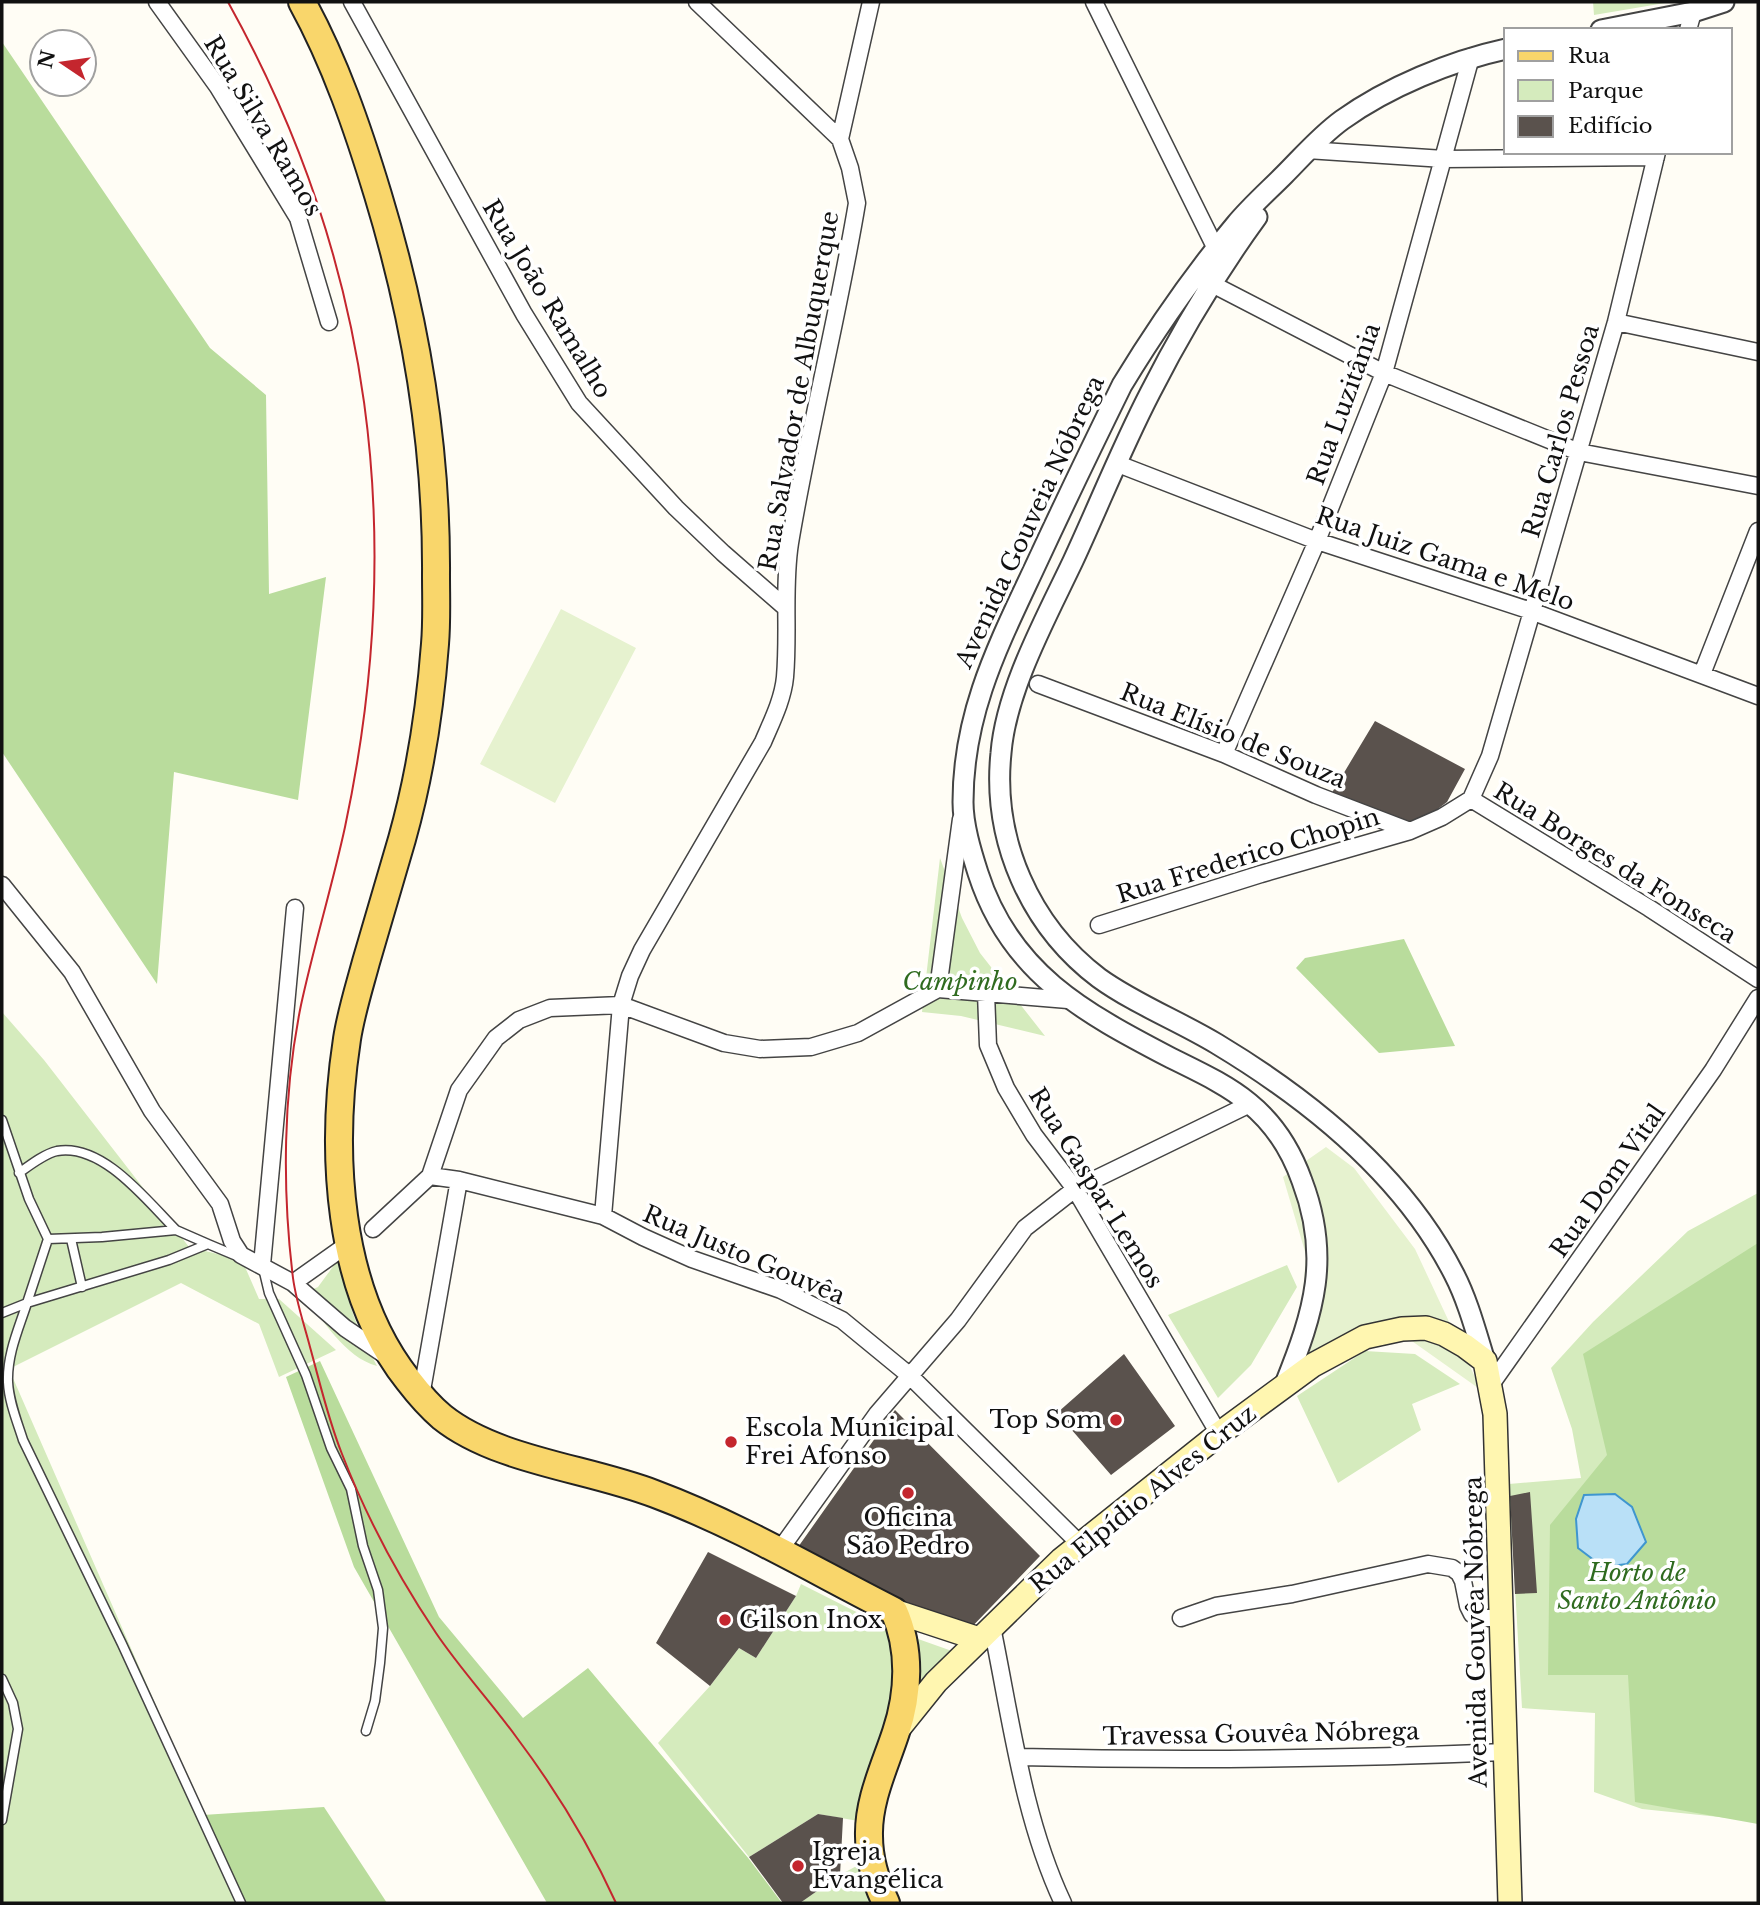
<svg xmlns="http://www.w3.org/2000/svg" width="1760" height="1905" font-family="'Libre Baskerville',serif">
<style>
.green{fill:#d5ebbd}
.forest{fill:#b9dc9c}
.pitch{fill:#e6f2cf}
.water{fill:#b9e0f7;stroke:#3f96cf;stroke-width:2}
.building{fill:#5a524d}
.lines{fill:none;stroke-linecap:round;stroke-linejoin:round}
.service-casing{stroke:#444;stroke-width:11}
.minor-casing{stroke:#444;stroke-width:19}
.tertiary-casing{stroke:#444;stroke-width:23}
.secondary-casing{stroke:#333;stroke-width:26}
.primary-casing{stroke:#222;stroke-width:30}
.service{stroke:#fff;stroke-width:8}
.minor{stroke:#fff;stroke-width:16}
.tertiary{stroke:#fff;stroke-width:19}
.secondary{stroke:#fff6b0;stroke-width:23}
.primary{stroke:#f9d66b;stroke-width:26}
.tram{stroke:#c4262e;stroke-width:2}
.poi-dot{fill:#c4262e;stroke:#fff;stroke-width:2.5}
.labels{text-anchor:middle;stroke-width:7;stroke-linejoin:round;paint-order:stroke}
.street-label{font-size:24px;fill:#111;stroke:#fff}
.park-label{font-size:24px;font-style:italic;fill:#2f6b1f;stroke:#fff}
.poi-label{font-size:24px;fill:#111;stroke:#fff;text-anchor:start}
</style>
<rect width="100%" height="100%" fill="#fffdf5"/>
<path class="green" d="M 1593,2 L 1671,2 L 1594,15 Z
M 940,858 L 962,918 L 980,953 L 1045,1036 L 961,1016 L 922,1012 Z
M 2,1012 L 44,1060 L 189,1247 L 242,1260 L 259,1299 L 279,1299 L 336,1350 L 279,1377 L 259,1324 L 181,1283 L 9,1369 L 203,1813 L 246,1903 L 2,1903 Z
M 1758,1193 L 1758,1821 L 1642,1809 L 1594,1792 L 1595,1713 L 1522,1708 L 1509,1484 L 1581,1478 L 1572,1429 L 1551,1368 L 1593,1322 L 1688,1231 Z
M 340,1257 C 345,1299 357,1329 377,1366 C 344,1357 323,1319 302,1294 L 318,1287 Z
M 1287,1265 L 1297,1287 L 1251,1365 L 1218,1398 L 1168,1315 Z
M 1365,1351 L 1415,1354 L 1460,1384 L 1412,1404 L 1421,1430 L 1338,1483 L 1297,1396 Z
M 801,1584 L 890,1629 L 966,1656 L 897,1724 L 864,1822 L 818,1814 L 749,1857 L 658,1743 L 710,1686 L 739,1648 L 756,1658 L 796,1596 Z
M 862,1863 L 874,1903 L 800,1903 L 840,1875 Z"/>
<path class="forest" d="M 2,42 L 210,348 L 266,395 L 269,594 L 326,577 L 298,800 L 174,772 L 157,984 L 2,752 Z
M 1404,939 L 1455,1046 L 1379,1053 L 1296,968 L 1305,958 Z
M 1758,1243 L 1758,1824 L 1635,1802 L 1628,1675 L 1548,1675 L 1550,1525 L 1607,1455 L 1583,1354 Z
M 320,1361 L 439,1617 L 523,1718 L 588,1668 L 749,1859 L 782,1903 L 547,1903 L 354,1567 L 286,1377 Z
M 324,1807 L 387,1903 L 246,1903 L 203,1815 Z"/>
<path class="pitch" d="M 561,609 L 636,648 L 555,803 L 480,764 Z
M 1326,1147 L 1354,1168 L 1415,1249 L 1481,1390 L 1409,1339 L 1370,1343 L 1280,1388 L 1302,1306 L 1306,1255 L 1283,1177 Z"/>
<path class="water" d="M 1615,1494 L 1632,1507 L 1646,1542 L 1627,1564 L 1603,1567 L 1578,1548 L 1576,1519 L 1584,1495 Z"/>
<path class="building" d="M 1375,721 L 1465,769 L 1447,802 L 1423,820 L 1400,826 L 1330,796 Z
M 1124,1354 L 1175,1426 L 1111,1475 L 1057,1413 Z
M 895,1410 L 1040,1556 L 965,1634 L 791,1557 Z
M 1530,1492 L 1537,1593 L 1515,1594 L 1510,1496 Z
M 708,1552 L 796,1596 L 756,1658 L 739,1648 L 710,1686 L 656,1643 Z
M 818,1814 L 843,1818 L 840,1875 L 800,1903 L 783,1903 L 749,1857 Z"/>
<g class="lines">
<g class="service-casing">
<path id="service" d="M 2,1120 L 29,1199 L 48,1239 L 102,1237 L 176,1230 L 208,1244
M 19,1173 C 30,1165 44,1154 57,1151 C 103,1143 147,1201 176,1230
M 71,1239 L 82,1287
M 239,1257 L 208,1244 L 169,1260 L 27,1303 C 19,1328 7,1354 8,1382 C 9,1402 17,1421 23,1440 L 122,1644 L 241,1903
M 263,1268 L 269,1293 L 306,1375 L 331,1448 L 351,1489 L 363,1546 L 378,1590 L 383,1628 L 380,1663 L 375,1701 L 366,1731
M 2,1313 L 27,1303 L 48,1239
M 2,1679 L 13,1703 L 18,1729 L 2,1820"/>
</g>
<g class="minor-casing">
<path id="minor" d="M 157,2 L 218,87 L 298,218 L 329,322
M 352,2 L 524,314 L 579,403 L 676,508 L 723,553 L 786,608
M 697,2 L 840,139
M 1094,2 L 1216,249
M 1688,30 L 1693,12
M 1307,150 L 1444,159 L 1656,157
M 1212,284 L 1384,373 L 1579,452 L 1758,486
M 1616,322 L 1758,352
M 1118,464 L 1317,541 L 1531,611 L 1758,696
M 1702,674 L 1758,531
M 1038,684 L 1224,754 L 1316,795 L 1410,831
M 1224,754 L 1317,541 L 1384,373 L 1471,57
M 1471,799 L 1490,756 L 1616,322 L 1657,152
M 1471,799 L 1649,908 L 1758,979
M 2,885 L 72,972 L 152,1111 L 220,1204 L 232,1241 L 241,1255 L 293,1283 L 345,1328 L 388,1357
M 1099,925 L 1261,874 L 1410,831 L 1442,817 L 1471,799
M 938,989 L 961,819
M 986,993 L 988,1045 L 1006,1088 L 1034,1135 L 1075,1189 L 1219,1434
M 430,1176 L 459,1180 L 603,1216 L 643,1237 L 692,1259 L 781,1290 L 842,1320 L 909,1375 L 1080,1544
M 603,1216 L 621,1005 L 630,976 L 642,950 L 763,742 C 772,721 783,699 785,677 C 789,632 783,587 790,543 C 809,429 838,317 857,203 L 850,168 L 840,139 L 871,2
M 373,1229 L 430,1176 L 459,1090 L 496,1038 L 519,1020 L 550,1008 L 621,1005 L 724,1043 L 760,1049 L 811,1047 L 858,1033 L 938,989 L 1068,1000
M 262,1265 L 295,908
M 293,1283 L 348,1244
M 1490,1386 L 1713,1070 L 1758,998
M 421,1396 L 459,1180
M 779,1551 L 877,1414 L 958,1320 L 1025,1228 L 1075,1189 L 1250,1104
M 1181,1618 L 1216,1606 L 1292,1594 L 1428,1564 L 1452,1568 L 1459,1573 L 1463,1581 L 1468,1606 L 1472,1614 L 1479,1618 L 1503,1618
M 992,1627 C 1011,1719 1023,1818 1063,1903
M 1019,1757 C 1181,1761 1343,1759 1505,1752"/>
</g>
<g class="tertiary-casing">
<path id="tertiary" d="M 1601,30 L 1693,12 L 1724,2
M 1257,217 C 1217,272 1181,332 1150,393 C 1122,447 1099,505 1073,561 C 1046,618 1006,690 1001,753 C 992,840 1030,926 1099,978 C 1135,1004 1179,1021 1217,1044 C 1310,1100 1404,1176 1454,1274 C 1468,1301 1476,1332 1485,1361
M 1285,1384 C 1314,1312 1331,1257 1302,1181 C 1291,1150 1275,1124 1249,1103 C 1226,1084 1197,1071 1171,1058 C 1083,1012 1010,973 978,873 C 971,851 963,825 963,802 C 963,709 1001,640 1039,558 C 1066,500 1094,442 1122,385 C 1156,329 1194,274 1236,224 C 1250,207 1268,191 1284,175 C 1303,156 1320,136 1342,120 C 1388,87 1451,61 1506,49"/>
</g>
<g class="secondary-casing">
<path id="secondary" d="M 894,1611 L 979,1639
M 899,1728 L 936,1682 L 1061,1560 L 1219,1434 L 1313,1365 L 1365,1337 L 1402,1329 L 1426,1328 L 1444,1334 L 1465,1346 L 1485,1361 L 1495,1414 L 1510,1903"/>
</g>
<g class="primary-casing">
<path id="primary" d="M 302,2 C 335,62 358,129 378,195 C 416,320 437,444 436,575 C 436,598 437,621 435,644 C 430,710 420,775 402,839 C 390,880 378,921 366,962 C 359,988 351,1013 347,1039 C 330,1150 336,1289 408,1380 C 418,1393 429,1406 442,1417 C 497,1461 588,1468 655,1494 C 738,1525 815,1571 894,1611 C 911,1649 909,1693 896,1732 C 885,1766 868,1800 869,1836 C 869,1860 876,1882 886,1903"/>
</g>
<use href="#service" class="service"/>
<use href="#minor" class="minor"/>
<use href="#tertiary" class="tertiary"/>
<use href="#secondary" class="secondary"/>
<use href="#primary" class="primary"/>
<path class="tram" d="M 228,2 C 373,263 407,535 345,827 C 332,887 314,945 301,1005 C 283,1093 282,1189 293,1278 C 296,1301 304,1324 310,1347 C 320,1383 328,1419 342,1454 C 366,1516 399,1578 436,1633 C 461,1670 491,1702 517,1738 C 556,1790 589,1844 616,1903"/>
</g>
<g class="poi-dot">
<circle cx="1116" cy="1420" r="7"/>
<circle cx="731" cy="1442" r="7"/>
<circle cx="908" cy="1493" r="7"/>
<circle cx="725" cy="1620" r="7"/>
<circle cx="798" cy="1866" r="7"/>
</g>
<g class="labels">
<g class="street-label">
<text transform="translate(263 126) rotate(59)" y="8">Rua Silva Ramos</text>
<text transform="translate(547 299) rotate(59)" y="8">Rua João Ramalho</text>
<text transform="translate(799 391) rotate(-80)" y="8">Rua Salvador de Albuquerque</text>
<text transform="translate(1344 404) rotate(-70)" y="8">Rua Luzitânia</text>
<text transform="translate(1561 431) rotate(-74)" y="8">Rua Carlos Pessoa</text>
<text transform="translate(1030 522) rotate(-65)" y="8">Avenida Gouveia Nóbrega</text>
<text transform="translate(1445 559) rotate(19)" y="8">Rua Juiz Gama e Melo</text>
<text transform="translate(1233 736) rotate(22)" y="8">Rua Elísio de Souza</text>
<text transform="translate(1248 856) rotate(-17)" y="8">Rua Frederico Chopin</text>
<text transform="translate(1615 863) rotate(32)" y="8">Rua Borges da Fonseca</text>
<text transform="translate(1608 1181) rotate(-55)" y="8">Rua Dom Vital</text>
<text transform="translate(1096 1188) rotate(58)" y="8">Rua Gaspar Lemos</text>
<text transform="translate(744 1255) rotate(23)" y="8">Rua Justo Gouvêa</text>
<text transform="translate(1143 1499) rotate(-39)" y="8">Rua Elpídio Alves Cruz</text>
<text transform="translate(1476 1632) rotate(-91)" y="8">Avenida Gouvêa Nóbrega</text>
<text transform="translate(1261 1734) rotate(-1)" y="8">Travessa Gouvêa Nóbrega</text>
</g>
<g class="park-label">
<text x="960" y="990">Campinho</text>
<text x="1637" y="1581">Horto de<tspan x="1637" dy="28">Santo Antônio</tspan></text>
</g>
<g class="poi-label">
<text x="1102" y="1428" text-anchor="end">Top Som</text>
<text x="745" y="1436">Escola Municipal<tspan x="745" dy="28">Frei Afonso</tspan></text>
<text x="908" y="1526" text-anchor="middle">Oficina<tspan x="908" dy="28">São Pedro</tspan></text>
<text x="739" y="1628">Gilson Inox</text>
<text x="812" y="1860">Igreja<tspan x="812" dy="28">Evangélica</tspan></text>
</g>
</g>
<rect width="1760" height="1905" fill="none" stroke="#111111" stroke-width="7"/>
<rect x="1504" y="28" width="228" height="126" fill="#ffffff" stroke="#a0a0a0" stroke-width="2"/>
<rect x="1518" y="51" width="35" height="10" fill="#f9d66b" stroke="#a0a0a0" stroke-width="2"/>
<text x="1568" y="63" font-size="21" fill="#111111">Rua</text>
<rect x="1518" y="80" width="35" height="21" fill="#d5ebbd" stroke="#a0a0a0" stroke-width="2"/>
<text x="1568" y="98" font-size="21" fill="#111111">Parque</text>
<rect x="1518" y="116" width="35" height="21" fill="#5a524d" stroke="#a0a0a0" stroke-width="2"/>
<text x="1568" y="133" font-size="21" fill="#111111">Edifício</text>
<g transform="translate(63 63) rotate(283)"><circle r="33" fill="#ffffff" stroke="#a0a0a0" stroke-width="2"/>
<path d="M0-5L12 26L0 18L-12 26Z" fill="#c4262e"/>
<text y="-10" font-size="19" font-weight="bold" text-anchor="middle" fill="#111111">N</text>
</g>
</svg>
